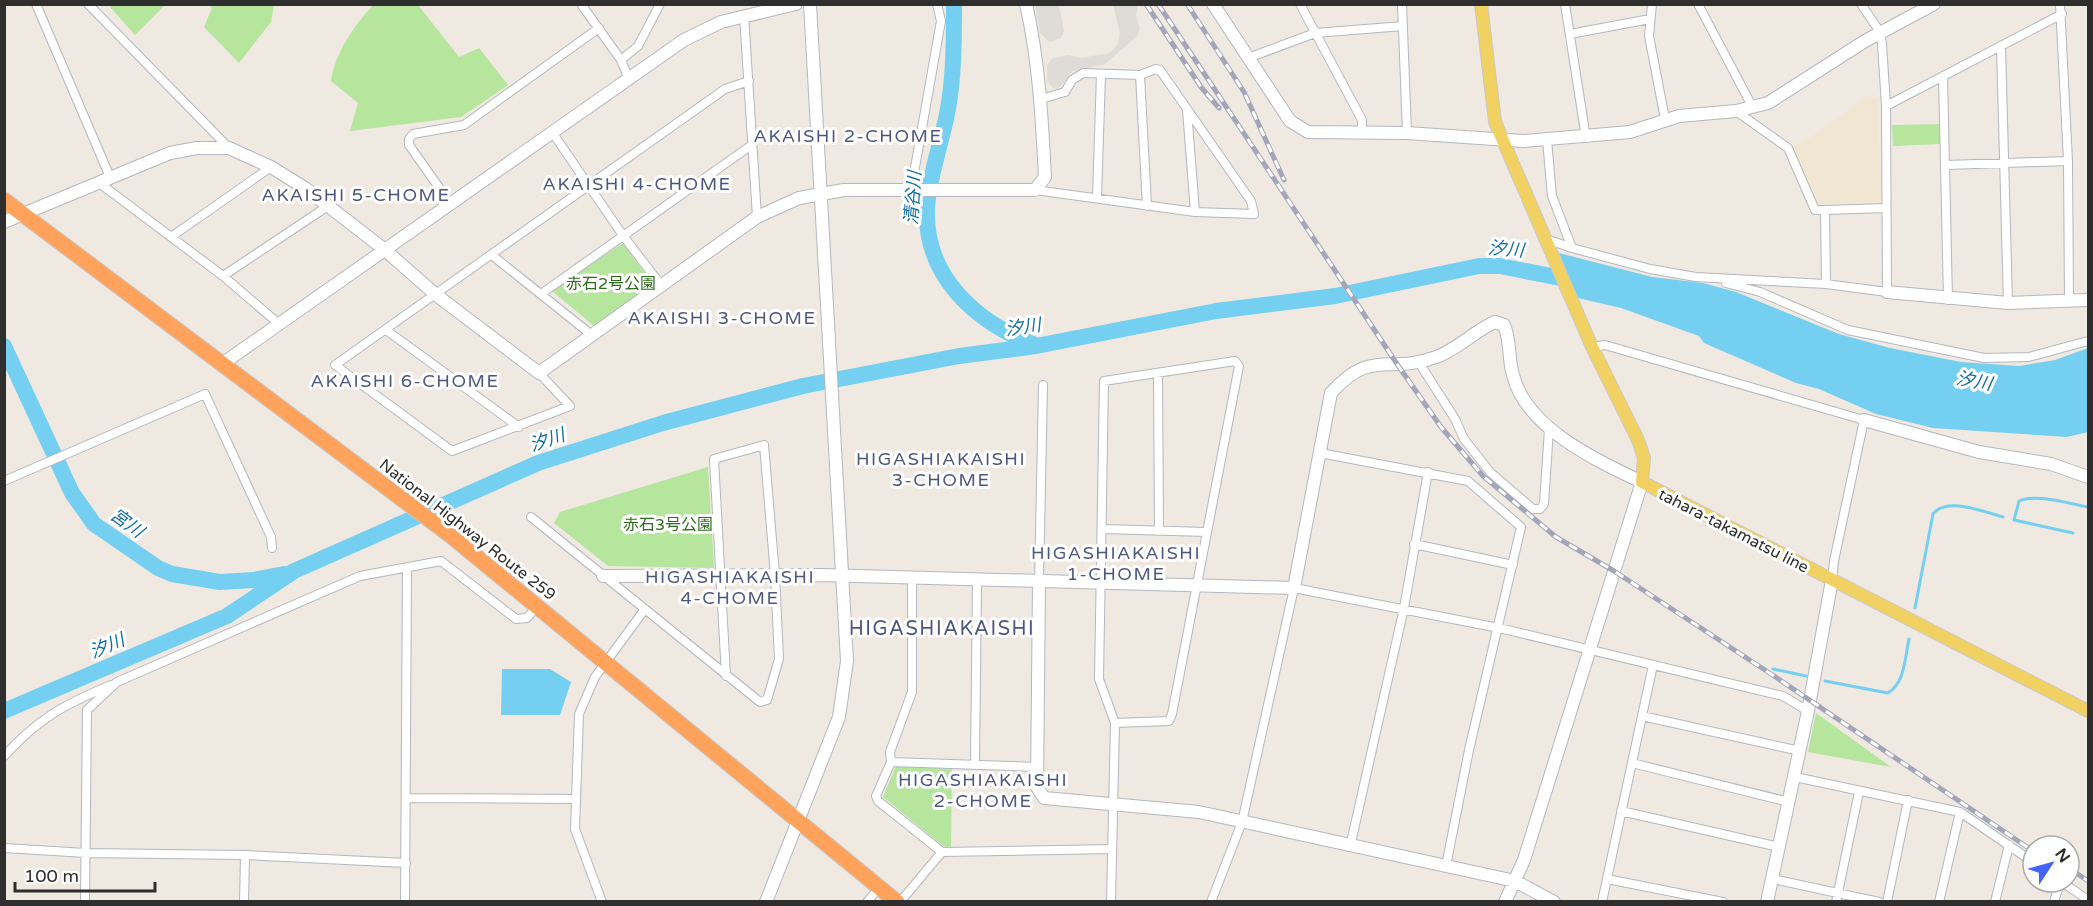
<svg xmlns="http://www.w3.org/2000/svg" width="2093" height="906" font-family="'Varela Round','Noto Sans JP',sans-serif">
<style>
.education{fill:#f0e6d1}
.green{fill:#b6e59e}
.plaza{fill:#dfdcd8}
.water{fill:#75cff0}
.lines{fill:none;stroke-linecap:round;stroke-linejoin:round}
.stream{stroke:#75cff0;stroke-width:3}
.river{stroke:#75cff0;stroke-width:16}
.street-casing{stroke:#b4b7c1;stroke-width:10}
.secondary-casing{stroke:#b4b7c1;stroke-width:14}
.primary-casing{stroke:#c9c9c9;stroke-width:14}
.highway-casing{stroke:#c9c9c9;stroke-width:17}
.street{stroke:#fff;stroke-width:8}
.secondary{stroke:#fff;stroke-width:12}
.primary{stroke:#f2d163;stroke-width:12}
.highway{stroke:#ffa35c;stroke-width:15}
.rail-casing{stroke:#a3a6b8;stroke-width:5}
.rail{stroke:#fff;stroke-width:3;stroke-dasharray:9;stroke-linecap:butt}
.labels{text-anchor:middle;stroke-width:6;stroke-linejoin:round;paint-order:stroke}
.park-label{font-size:16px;fill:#2c6e1b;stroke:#fff}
.street-label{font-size:16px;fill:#2e2e2e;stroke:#fff}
.neighbourhood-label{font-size:18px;letter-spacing:1.5px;fill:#4d5680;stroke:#fff}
.water-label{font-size:18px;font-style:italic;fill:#0d6fa3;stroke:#fff}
.quarter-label{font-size:20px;letter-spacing:1.5px;fill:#4d5680;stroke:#fff}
</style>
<rect width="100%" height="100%" fill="#efe9e1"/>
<path class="education" d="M 1866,98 L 1877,98 L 1882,201 L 1878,204 L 1820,204 L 1791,147 L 1813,136 Z"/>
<path class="green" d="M 111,5 L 111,4 L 165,5 L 135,35 L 110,7 Z
M 209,5 L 274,5 L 271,22 L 239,63 L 204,27 L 212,8 Z
M 418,5 L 459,57 L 479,48 L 508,85 L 461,117 L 350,131 L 358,103 L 331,81 C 335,53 354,26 373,5 Z
M 1941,124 L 1942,144 L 1893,146 L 1892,125 Z
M 623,243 L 654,286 L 594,326 L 552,291 Z
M 708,467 L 714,568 L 608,566 L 554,523 L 560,512 Z
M 1816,713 L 1891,767 L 1808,752 Z
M 896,766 L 952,769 L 951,848 L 943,846 L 883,797 Z"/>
<path class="plaza" d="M 1035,5 L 1059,5 L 1064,31 L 1061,38 L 1050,42 L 1040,33 Z
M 1113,5 L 1138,5 L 1136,16 L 1140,29 L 1137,36 L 1104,65 L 1072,71 L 1063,84 L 1057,89 L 1053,88 L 1047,81 L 1047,65 L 1053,58 L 1069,55 L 1080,58 L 1109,53 L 1117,45 L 1120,34 Z"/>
<path class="water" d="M 1559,253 L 1652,277 L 1703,283 L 1736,292 L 1839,334 L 1890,348 L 1961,362 L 2019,366 L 2055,360 L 2088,348 L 2088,432 L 2067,437 L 1933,428 L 1876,414 L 1819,389 L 1796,383 L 1704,343 L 1699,336 L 1621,308 L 1578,298 Z
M 502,669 L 550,669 L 571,682 L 560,715 L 501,715 Z"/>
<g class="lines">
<path class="stream" d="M 2073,533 L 2014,520 L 2019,501 C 2037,493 2070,504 2088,507
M 1915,608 L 1933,514 C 1947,496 1984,512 2003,517
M 1773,669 L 1806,676
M 1825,681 L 1888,693 C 1905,683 1905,657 1909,639"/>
<path class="river" d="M 954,4 C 954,40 954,79 947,114 C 941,145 929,176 927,208 C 924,277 976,322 1035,345
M 4,346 L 72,493 L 94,524 L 158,568 L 172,574 L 220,582 L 254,580 L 284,574
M 4,711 L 227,616 L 294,571 L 538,463 L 663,423 L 803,386 L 959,356 L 1036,346 L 1216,311 L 1335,296 L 1479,266 L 1500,266 L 1591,284"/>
<g class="street-casing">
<path id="street" d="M 36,4 L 110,177
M 88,4 L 229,148
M 581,4 L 621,60 L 628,77
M 1300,4 L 1362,120 L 1362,134
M 1402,4 L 1407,133
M 1565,4 L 1586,138
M 1652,4 L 1649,36 L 1665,119
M 1698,4 L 1753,108
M 2060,4 L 2068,161 L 2069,300
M 744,15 L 757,217
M 1570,34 L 1650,19
M 2001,47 L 2008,303
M 1248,58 L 1315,33 L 1403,26
M 621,60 L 638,46 L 660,4
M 1943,76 L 1948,300
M 1041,99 L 1065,92 L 1072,80 L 1083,73 L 1140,75 L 1147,206
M 1886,106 L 2062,14
M 1187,110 L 1195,212
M 1736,111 L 1788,148 L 1815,210 L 1825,210 L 1826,284
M 552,132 L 624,237 L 661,285
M 1547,140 L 1552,196 L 1572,248 L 1650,269 L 1696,277 L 1826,284 L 1887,292 L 1886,106 L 1882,44 L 1880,32 L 1861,4
M 1946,165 L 2068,161
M 98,182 L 223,276 L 279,324
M 911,190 L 941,21 L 937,4
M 1035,190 L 1195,212 L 1254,214 L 1251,201 L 1160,70 L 1156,69 L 1140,75
M 1097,197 L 1101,74
M 450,203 L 409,145 L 409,139 L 413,134 L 464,125 L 599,28
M 1825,210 L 1886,208
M 171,237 L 271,167
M 1546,239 L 1572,248
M 493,256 L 593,336
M 223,276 L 328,206
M 1726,283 L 1760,292 L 1848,330 L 1984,358 L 2029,357 L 2088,341
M 541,294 L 753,144
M 386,330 L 519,427
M 1592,347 L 1605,345 L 1864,420 L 1834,561 L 1832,580
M 1418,361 L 1455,419 L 1464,439 L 1491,473 L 1533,509 L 1540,509 L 1544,504 L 1549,429
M 539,373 L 570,406 L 452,451 L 335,365 L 725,89 L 749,81
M 1158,373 L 1159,531
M 1320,453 L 1468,481 L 1521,527 L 1469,750 L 1446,866
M 4,481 L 205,394 L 271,537 L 272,548
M 531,517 L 760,702 L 767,700 L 779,659 L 775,575 L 764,445 L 714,459 L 726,676
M 1103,529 L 1207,532
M 1414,544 L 1513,565
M 912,578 L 912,692 L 890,752 L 891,762 L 876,796 L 878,801 L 942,852 L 1112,849
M 1039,582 L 1043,385
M 1642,716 L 1800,751
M 4,756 C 39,718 65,704 111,685
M 891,762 L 1037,767
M 1632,763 L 1789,802
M 975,765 L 977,580
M 1795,777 L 1960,812 L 2033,862
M 406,798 L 576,799
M 1621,811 L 1779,847
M 1350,847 L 1404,608 L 1428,472
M 4,848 L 86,853 L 245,855 L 406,863
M 1607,879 L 1723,902
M 1773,879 L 1879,902
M 2062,882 L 2088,900
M 85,902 L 87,710 L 117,682 L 360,576 L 441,561 L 516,619 L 527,618 L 537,606
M 244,902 L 245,855
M 405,902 L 407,568
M 602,902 L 575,829 L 579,714 L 595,677 L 645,609
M 867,902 L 879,888
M 900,902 L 942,852
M 1111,902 L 1115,723 L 1169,721 L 1172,714 L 1239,366 L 1235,361 L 1104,381 L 1099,679 L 1115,723
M 1211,902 L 1242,822 L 1294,588 L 1499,628 L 1783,696 L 1808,711
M 1602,902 L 1653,665
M 1836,902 L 1859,792
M 1887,902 L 1908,800
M 1939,902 L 1960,812
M 1995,902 L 2009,845
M 2054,902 L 2060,882"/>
</g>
<g class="secondary-casing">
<path id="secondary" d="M 1213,4 L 1290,121 L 1308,132 L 1407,133 L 1523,141 L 1630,132 L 1679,116 L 1736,111 L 1768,103 L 1865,41 L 1934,4
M 4,222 L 170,153 L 197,148 L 229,148 L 271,167 L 305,188 L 385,250 L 435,294 L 539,373 L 757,217 L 799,198 L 844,190 L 1035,190 L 1045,177 C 1042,119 1039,61 1026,4
M 1887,292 L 2008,303 L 2088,300
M 222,364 L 684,40 L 721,22 L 796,4
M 1864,420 L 1979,452 L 2051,464 L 2088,477
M 603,576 L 822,575 L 1294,588 L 1331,393 C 1372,347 1388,375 1436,357 C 1457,350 1474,331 1495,322 L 1504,325 C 1511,341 1508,359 1513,375 C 1526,428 1597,461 1642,482 L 1524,860 L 1505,902
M 1039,582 L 1037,787 L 1044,798 L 1199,812 L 1515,881 L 1554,902
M 766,902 L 839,717 L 847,661 L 810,4
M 1767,902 L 1808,711 L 1832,580"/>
</g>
<g class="primary-casing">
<path id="primary" d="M 1481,4 L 1495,122 L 1592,347 L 1638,440 L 1644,458 L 1642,482 L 2088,711"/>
</g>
<g class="highway-casing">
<path id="highway" d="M 4,200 L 450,535 L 897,902"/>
</g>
<use href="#street" class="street"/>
<use href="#secondary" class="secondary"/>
<use href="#primary" class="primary"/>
<use href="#highway" class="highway"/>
<g class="rail-casing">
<path id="rail" d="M 1146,4 L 1201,87 L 1219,108
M 1158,4 L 1397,364 L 1441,427 L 1483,476 L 1556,537 L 1614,571 L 1771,674 L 2033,851
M 1187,4 L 1244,92 L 1284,180
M 2069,868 L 2088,881"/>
</g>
<use href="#rail" class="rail"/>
</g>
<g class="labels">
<g class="park-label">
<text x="611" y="289">赤石2号公園</text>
<text x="668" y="530">赤石3号公園</text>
</g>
<g class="street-label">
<text transform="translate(468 529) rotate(38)" y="6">National Highway Route 259</text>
<text transform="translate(1734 530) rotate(27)" y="6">tahara-takamatsu line</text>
</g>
<g class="neighbourhood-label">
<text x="848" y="142">AKAISHI 2-CHOME</text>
<text x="637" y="190">AKAISHI 4-CHOME</text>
<text x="356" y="201">AKAISHI 5-CHOME</text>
<text x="722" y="324">AKAISHI 3-CHOME</text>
<text x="405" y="387">AKAISHI 6-CHOME</text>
<text x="941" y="465">HIGASHIAKAISHI<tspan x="941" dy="21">3-CHOME</tspan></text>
<text x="1116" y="559">HIGASHIAKAISHI<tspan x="1116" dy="21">1-CHOME</tspan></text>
<text x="730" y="583">HIGASHIAKAISHI<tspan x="730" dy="21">4-CHOME</tspan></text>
<text x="983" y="786">HIGASHIAKAISHI<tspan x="983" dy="21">2-CHOME</tspan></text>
</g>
<g class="water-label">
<text transform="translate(913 198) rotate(-86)" y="6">清谷川</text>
<text transform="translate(1506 249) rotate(5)" y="6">汐川</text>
<text transform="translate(1023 327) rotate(-8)" y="6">汐川</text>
<text transform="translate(1974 381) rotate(10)" y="6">汐川</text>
<text transform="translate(547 440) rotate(-19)" y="6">汐川</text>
<text transform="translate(127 523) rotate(36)" y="6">宮川</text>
<text transform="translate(107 646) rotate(-23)" y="6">汐川</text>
</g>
<g class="quarter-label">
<text x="942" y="635">HIGASHIAKAISHI</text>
</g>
</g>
<rect width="2093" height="906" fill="none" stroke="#2e2e2e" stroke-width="12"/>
<g transform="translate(2051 864) rotate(54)"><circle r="28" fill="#ffffff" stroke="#ababab" stroke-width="1.5"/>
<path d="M0-4.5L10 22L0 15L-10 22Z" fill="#4264fb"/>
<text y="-9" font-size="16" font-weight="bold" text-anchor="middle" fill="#2e2e2e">N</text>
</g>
<path d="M15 882v9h140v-9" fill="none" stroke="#2e2e2e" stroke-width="3"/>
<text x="24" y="882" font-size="18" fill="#2e2e2e" stroke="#ffffff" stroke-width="4.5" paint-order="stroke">100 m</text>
</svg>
